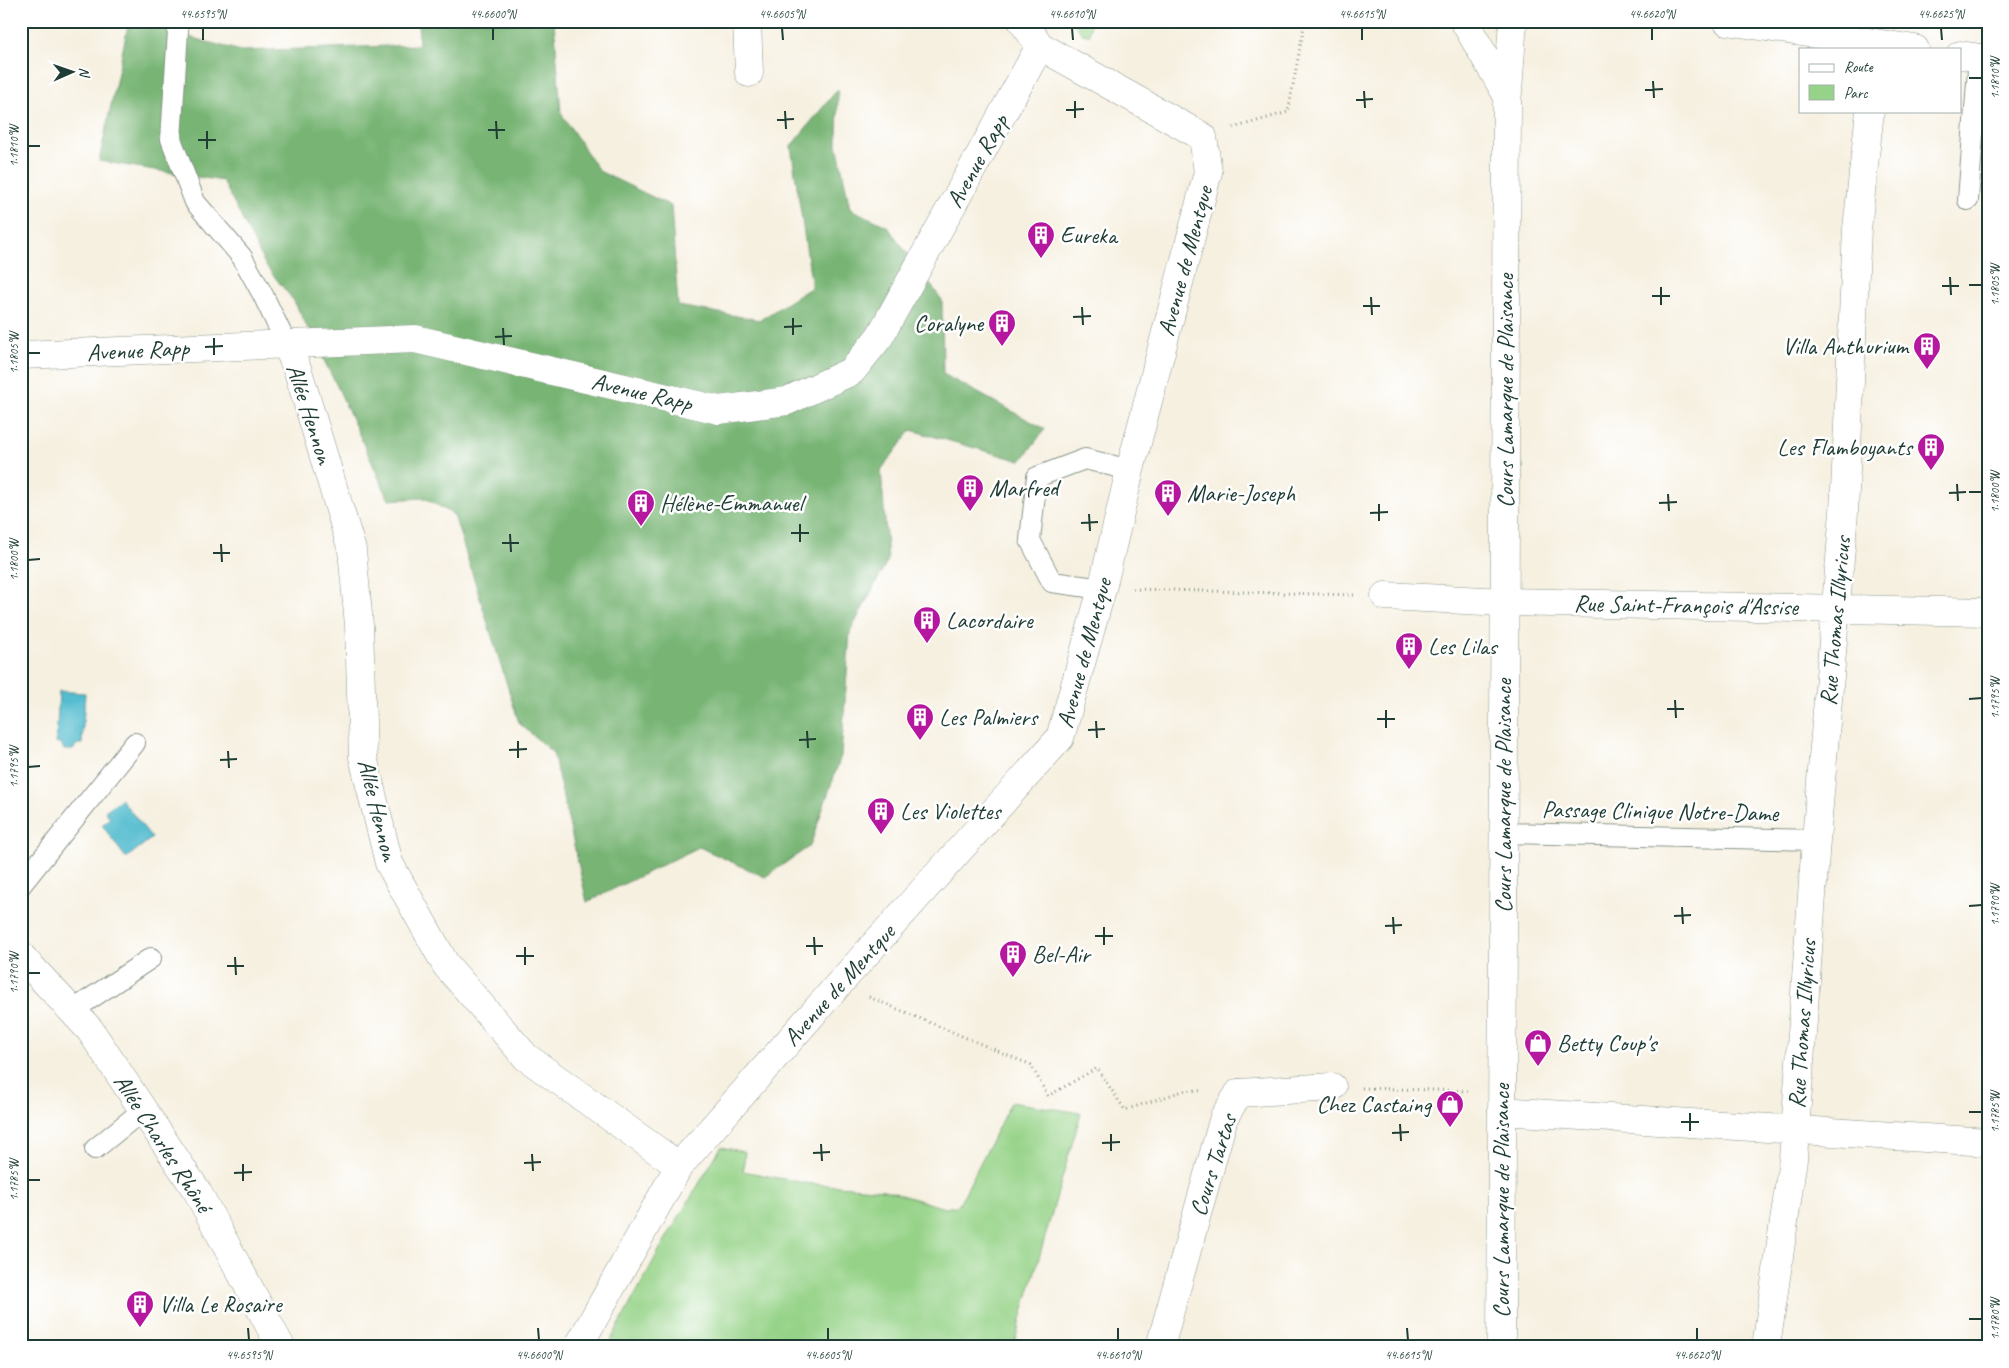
<svg xmlns="http://www.w3.org/2000/svg" width="2009" height="1368" font-family="Caveat,sans-serif">
<style>
.green{fill:#96d388;stroke:#5a885e}
.forest{fill:#78b574;stroke:#4c7954}
.water{fill:#52bccf;stroke:#387c82}
.lines{fill:none;stroke-linecap:round;stroke-linejoin:round}
.service-casing{stroke:#8a968a;stroke-width:22}
.pedestrian-casing{stroke:#8a968a;stroke-width:29}
.minor-casing{stroke:#8a968a;stroke-width:29}
.tertiary-casing{stroke:#8a968a;stroke-width:29}
.secondary-casing{stroke:#8a968a;stroke-width:29}
.path{stroke:#8a968a;stroke-width:3;stroke-dasharray:1 4;stroke-linecap:butt}
.service{stroke:#fff;stroke-width:20}
.pedestrian{stroke:#fff;stroke-width:28}
.minor{stroke:#fff;stroke-width:28}
.tertiary{stroke:#fff;stroke-width:28}
.secondary{stroke:#fff;stroke-width:28}
.ticks{fill:none;stroke:#1f3d34;stroke-width:2}
.labels{text-anchor:middle;stroke-width:5;stroke-linejoin:round;paint-order:stroke}
.street-label{font-size:24px;fill:#1f3d34;stroke:#fff}
.poi-label{font-size:24px;fill:#1f3d34;stroke:#fff;text-anchor:start}
.neatline{fill:none;stroke:#1f3d34;stroke-width:2}
.ticks-label{font-size:12px;text-anchor:middle;fill:#1f3d34}
</style>
<rect width="100%" height="100%" fill="#fff"/>
<filter id="ink" filterUnits="userSpaceOnUse"><feTurbulence type="fractalNoise" baseFrequency=".02" numOctaves="2"/><feDisplacementMap in="SourceGraphic" scale="10" xChannelSelector="R" yChannelSelector="G"/><feConvolveMatrix kernelMatrix="1 2 1 2 8 2 1 2 1" color-interpolation-filters="sRGB"/></filter>
<filter id="wash" filterUnits="userSpaceOnUse"><feTurbulence type="fractalNoise" baseFrequency=".0096" numOctaves="4" result="noise"/><feDisplacementMap in="SourceGraphic" scale="20" xChannelSelector="R" yChannelSelector="G"/><feGaussianBlur stdDeviation="1.12" result="paint"/><feColorMatrix in="noise" values="0 0 0 0 0 0 0 0 0 0 0 0 0 0 0 0 0 1.4 0 .05"/><feComposite in="paint" operator="in"/></filter>
<g filter="url(#wash)">
<rect width="100%" height="100%" fill="#f6f0e0"/>
<path class="green" d="M 1073,21 L 1091,23 L 1089,35 L 1082,34 Z
M 1011,1102 L 1081,1113 L 1013,1347 L 607,1347 L 661,1247 L 721,1147 L 745,1152 L 743,1171 L 804,1183 L 884,1190 L 945,1208 L 959,1205 Z"/>
<path class="forest" d="M 129,21 L 241,51 L 419,45 L 418,21 L 554,21 L 561,113 L 599,171 L 671,206 L 678,306 L 760,320 L 812,287 L 791,146 L 838,89 L 837,144 L 850,209 L 887,226 L 942,300 L 943,374 L 1045,429 L 1021,461 L 911,430 L 881,470 L 888,560 L 850,632 L 841,756 L 810,846 L 765,877 L 699,847 L 587,902 L 553,753 L 519,723 L 454,515 L 425,498 L 389,500 L 338,388 L 294,301 L 266,266 L 223,181 L 99,161 Z"/>
<path class="water" d="M 59,691 L 85,693 L 82,744 L 77,744 L 73,750 L 64,750 L 61,743 L 56,743 Z
M 121,799 L 152,838 L 126,858 L 102,825 L 110,818 L 105,811 Z"/>
</g>
<g filter="url(#ink)">
<g class="lines">
<g class="service-casing">
<path id="service" d="M 178,31 L 171,139 L 195,202 L 242,257 L 263,295 L 286,343
M 1968,200 L 1979,57
M 1102,589 L 1052,582 L 1030,540 L 1037,477 L 1085,459 L 1130,470
M 1503,833 L 1816,840
M 21,885 L 135,743
M 72,1011 L 151,958
M 95,1149 L 143,1110"/>
</g>
<g class="pedestrian-casing">
<path id="pedestrian" d="M 1385,596 L 1504,602
M 1239,1093 L 1332,1087"/>
</g>
<g class="minor-casing">
<path id="minor" d="M 747,21 L 749,73
M 286,343 L 298,371 L 352,550 L 359,625 L 363,757 L 389,863 L 446,965 L 526,1057 L 679,1166
M 21,355 L 415,339 L 719,410 L 787,401 L 852,371 L 880,336 L 1040,46 L 1022,21
M 1504,602 L 1988,612
M 21,956 L 90,1030 L 197,1191 L 281,1347
M 1502,1111 L 1988,1142
M 578,1347 L 679,1166 L 839,984 L 1060,738 L 1102,589 L 1130,470 L 1208,172 L 1203,137 L 1040,46
M 1160,1347 L 1224,1117 L 1239,1093
M 1766,1347 L 1793,1159 L 1816,840 L 1844,512 L 1857,229 L 1870,111"/>
</g>
<g class="tertiary-casing">
<path id="tertiary" d="M 1464,21 L 1507,95
M 1501,1347 L 1507,105 L 1513,21"/>
</g>
<g class="secondary-casing">
<path id="secondary" d="M 1727,21 L 1915,49
M 1960,55 L 1988,59"/>
</g>
<path class="path" d="M 1233,128 L 1288,112 L 1305,21
M 1133,589 L 1355,595
M 869,997 L 1031,1065 L 1048,1096 L 1097,1068 L 1125,1110 L 1186,1090 L 1202,1091
M 1362,1088 L 1471,1091"/>
<use href="#service" class="service"/>
<use href="#pedestrian" class="pedestrian"/>
<use href="#minor" class="minor"/>
<use href="#tertiary" class="tertiary"/>
<use href="#secondary" class="secondary"/>
</g>
</g>
<path class="ticks" d="M 203,28 L 203,40M 493,28 L 493,40M 782,28 L 783,40M 1072,28 L 1073,40M 1362,28 L 1362,40M 1652,28 L 1652,40M 1941,28 L 1942,40M 1969,78 L 1982,78M 1653,81 L 1654,98M 1645,90 L 1663,89M 1364,91 L 1365,108M 1356,100 L 1373,99M 1075,101 L 1075,118M 1066,110 L 1084,109M 785,111 L 786,129M 777,120 L 794,119M 496,121 L 497,139M 488,130 L 505,130M 207,131 L 207,149M 198,140 L 216,140M 28,146 L 40,146M 1950,277 L 1951,295M 1969,285 L 1982,285M 1942,286 L 1959,286M 1661,287 L 1661,305M 1652,296 L 1670,296M 1371,297 L 1372,315M 1363,306 L 1380,306M 1082,307 L 1083,325M 1073,317 L 1091,316M 793,318 L 793,335M 784,327 L 802,326M 503,328 L 504,345M 495,337 L 512,336M 214,338 L 214,355M 205,347 L 223,346M 28,353 L 40,353M 1957,484 L 1958,501M 1969,492 L 1982,492M 1949,493 L 1966,492M 1668,494 L 1669,511M 1659,503 L 1677,502M 1379,504 L 1379,521M 1370,513 L 1388,512M 1089,514 L 1090,531M 1081,523 L 1098,522M 800,524 L 800,542M 791,533 L 809,533M 510,534 L 511,552M 502,543 L 519,543M 221,544 L 222,562M 213,553 L 230,553M 28,560 L 40,559M 1969,699 L 1982,698M 1675,700 L 1676,718M 1667,709 L 1684,709M 1386,710 L 1386,728M 1377,719 L 1395,719M 1096,721 L 1097,738M 1088,730 L 1105,729M 807,731 L 808,748M 799,740 L 816,739M 518,741 L 518,758M 509,750 L 527,749M 228,751 L 229,768M 220,760 L 237,759M 28,767 L 40,766M 1969,906 L 1982,905M 1682,907 L 1683,924M 1674,916 L 1691,915M 1393,917 L 1394,934M 1385,926 L 1402,925M 1104,927 L 1104,945M 1095,936 L 1113,936M 814,937 L 815,955M 806,946 L 823,946M 525,947 L 525,965M 516,956 L 534,956M 235,957 L 236,975M 227,966 L 244,966M 28,973 L 40,973M 1969,1112 L 1982,1112M 1690,1113 L 1690,1131M 1681,1122 L 1699,1122M 1400,1124 L 1401,1141M 1392,1133 L 1409,1132M 1111,1134 L 1111,1151M 1102,1143 L 1120,1142M 821,1144 L 822,1161M 813,1153 L 830,1152M 532,1154 L 533,1171M 524,1163 L 541,1162M 243,1164 L 243,1181M 234,1173 L 252,1172M 28,1180 L 40,1180M 1969,1319 L 1982,1319M 248,1328 L 249,1340M 538,1328 L 539,1340M 828,1328 L 828,1340M 1118,1328 L 1118,1340M 1407,1328 L 1408,1340M 1697,1328 L 1697,1340"/>
<defs>
<g id="building-pin" transform="scale(1.4375)"><path d="M0 17L-7.5 6A9.5 9.5 0 1 1 7.5 6Z" fill="#b5179e" stroke="#fff"/><path d="M-4-6H4V6H1V3H-1V6H-4ZM-2.5-4.3h1.7v1.8h-1.7ZM.8-4.3h1.7v1.8H.8ZM-2.5-1h1.7V.8h-1.7ZM.8-1h1.7V.8H.8Z" fill="#fff"/></g>
<g id="shop-pin" transform="scale(1.4375)"><path d="M0 17L-7.5 6A9.5 9.5 0 1 1 7.5 6Z" fill="#b5179e" stroke="#fff"/><path d="M-5-2.5h2.3a2.7 3.5 0 0 1 5.4 0H5L5.5 6h-11ZM-1.5-2.5h3a1.5 2.3 0 0 0-3 0Z" fill="#fff"/></g>
</defs>
<g fill-rule="evenodd">
<use href="#building-pin" x="1041" y="235"/>
<use href="#building-pin" x="1002" y="323"/>
<use href="#building-pin" x="1927" y="346"/>
<use href="#building-pin" x="1931" y="447"/>
<use href="#building-pin" x="970" y="488"/>
<use href="#building-pin" x="1168" y="493"/>
<use href="#building-pin" x="641" y="503"/>
<use href="#building-pin" x="927" y="620"/>
<use href="#building-pin" x="1409" y="646"/>
<use href="#building-pin" x="920" y="717"/>
<use href="#building-pin" x="881" y="811"/>
<use href="#building-pin" x="1013" y="954"/>
<use href="#shop-pin" x="1538" y="1043"/>
<use href="#shop-pin" x="1450" y="1104"/>
<use href="#building-pin" x="140" y="1304"/>
</g>
<g class="labels">
<g class="street-label">
<text transform="translate(977 161) rotate(-61)" y="8">Avenue Rapp</text>
<text transform="translate(1185 261) rotate(-75)" y="8">Avenue de Mentque</text>
<text transform="translate(138 350) rotate(-3)" y="8">Avenue Rapp</text>
<text transform="translate(1505 391) rotate(-90)" y="8">Cours Lamarque de Plaisance</text>
<text transform="translate(642 392) rotate(13)" y="8">Avenue Rapp</text>
<text transform="translate(310 414) rotate(72)" y="8">Allée Hennon</text>
<text transform="translate(1686 605) rotate(1)" y="8">Rue Saint-François d'Assise</text>
<text transform="translate(1835 621) rotate(-85)" y="8">Rue Thomas Illyricus</text>
<text transform="translate(1084 653) rotate(-75)" y="8">Avenue de Mentque</text>
<text transform="translate(1503 796) rotate(-90)" y="8">Cours Lamarque de Plaisance</text>
<text transform="translate(378 810) rotate(76)" y="8">Allée Hennon</text>
<text transform="translate(1660 811) rotate(1)" y="8">Passage Clinique Notre-Dame</text>
<text transform="translate(839 985) rotate(-48)" y="8">Avenue de Mentque</text>
<text transform="translate(1802 1024) rotate(-86)" y="8">Rue Thomas Illyricus</text>
<text transform="translate(163 1143) rotate(57)" y="8">Allée Charles Rhôné</text>
<text transform="translate(1213 1165) rotate(-72)" y="8">Cours Tartas</text>
<text transform="translate(1501 1201) rotate(-90)" y="8">Cours Lamarque de Plaisance</text>
</g>
<g class="poi-label">
<text x="1060" y="243">Eureka</text>
<text x="983" y="331" text-anchor="end">Coralyne</text>
<text x="1908" y="354" text-anchor="end">Villa Anthurium</text>
<text x="1912" y="455" text-anchor="end">Les Flamboyants</text>
<text x="989" y="496">Marfred</text>
<text x="1187" y="501">Marie-Joseph</text>
<text x="660" y="511">Hélène-Emmanuel</text>
<text x="946" y="628">Lacordaire</text>
<text x="1428" y="654">Les Lilas</text>
<text x="939" y="725">Les Palmiers</text>
<text x="900" y="819">Les Violettes</text>
<text x="1032" y="962">Bel-Air</text>
<text x="1557" y="1051">Betty Coup's</text>
<text x="1431" y="1112" text-anchor="end">Chez Castaing</text>
<text x="159" y="1312">Villa Le Rosaire</text>
</g>
</g>
<rect width="2009" height="1368" fill="none" stroke="#fff" stroke-width="55"/>
<rect x="1799" y="48" width="162" height="65" fill="#ffffff" stroke="#a5b1ae"/>
<rect x="1809" y="64" width="25" height="8" fill="#ffffff" stroke="#a5b1ae"/>
<text x="1844" y="72" font-size="15" fill="#1f3d34">Route</text>
<rect x="1809" y="85" width="25" height="15" fill="#96d388" stroke="#a5b1ae"/>
<text x="1844" y="98" font-size="15" fill="#1f3d34">Parc</text>
<g transform="translate(72 72) rotate(88)" stroke="#ffffff" stroke-width="4" paint-order="stroke">
<path d="M0-4L9 19L0 12L-9 19Z" fill="#1f3d34"/>
<text y="-8" font-size="14" font-weight="bold" text-anchor="middle" fill="#1f3d34">N</text>
</g>
<rect x="28" y="28" width="1954" height="1312" class="neatline"/>
<g class="ticks-label">
<text x="203" y="18">44.6595°N</text>
<text x="493" y="18">44.6600°N</text>
<text x="782" y="18">44.6605°N</text>
<text x="1072" y="18">44.6610°N</text>
<text x="1362" y="18">44.6615°N</text>
<text x="1652" y="18">44.6620°N</text>
<text x="1941" y="18">44.6625°N</text>
<text transform="translate(1995 78) rotate(-90)" y="4">1.1810°W</text>
<text transform="translate(14 146) rotate(-90)" y="4">1.1810°W</text>
<text transform="translate(1995 285) rotate(-90)" y="4">1.1805°W</text>
<text transform="translate(14 353) rotate(-90)" y="4">1.1805°W</text>
<text transform="translate(1995 492) rotate(-90)" y="4">1.1800°W</text>
<text transform="translate(14 560) rotate(-90)" y="4">1.1800°W</text>
<text transform="translate(1995 698) rotate(-90)" y="4">1.1795°W</text>
<text transform="translate(14 767) rotate(-90)" y="4">1.1795°W</text>
<text transform="translate(1995 905) rotate(-90)" y="4">1.1790°W</text>
<text transform="translate(14 973) rotate(-90)" y="4">1.1790°W</text>
<text transform="translate(1995 1112) rotate(-90)" y="4">1.1785°W</text>
<text transform="translate(14 1180) rotate(-90)" y="4">1.1785°W</text>
<text transform="translate(1995 1319) rotate(-90)" y="4">1.1780°W</text>
<text x="249" y="1359">44.6595°N</text>
<text x="539" y="1359">44.6600°N</text>
<text x="828" y="1359">44.6605°N</text>
<text x="1118" y="1359">44.6610°N</text>
<text x="1408" y="1359">44.6615°N</text>
<text x="1697" y="1359">44.6620°N</text>
</g>
</svg>
